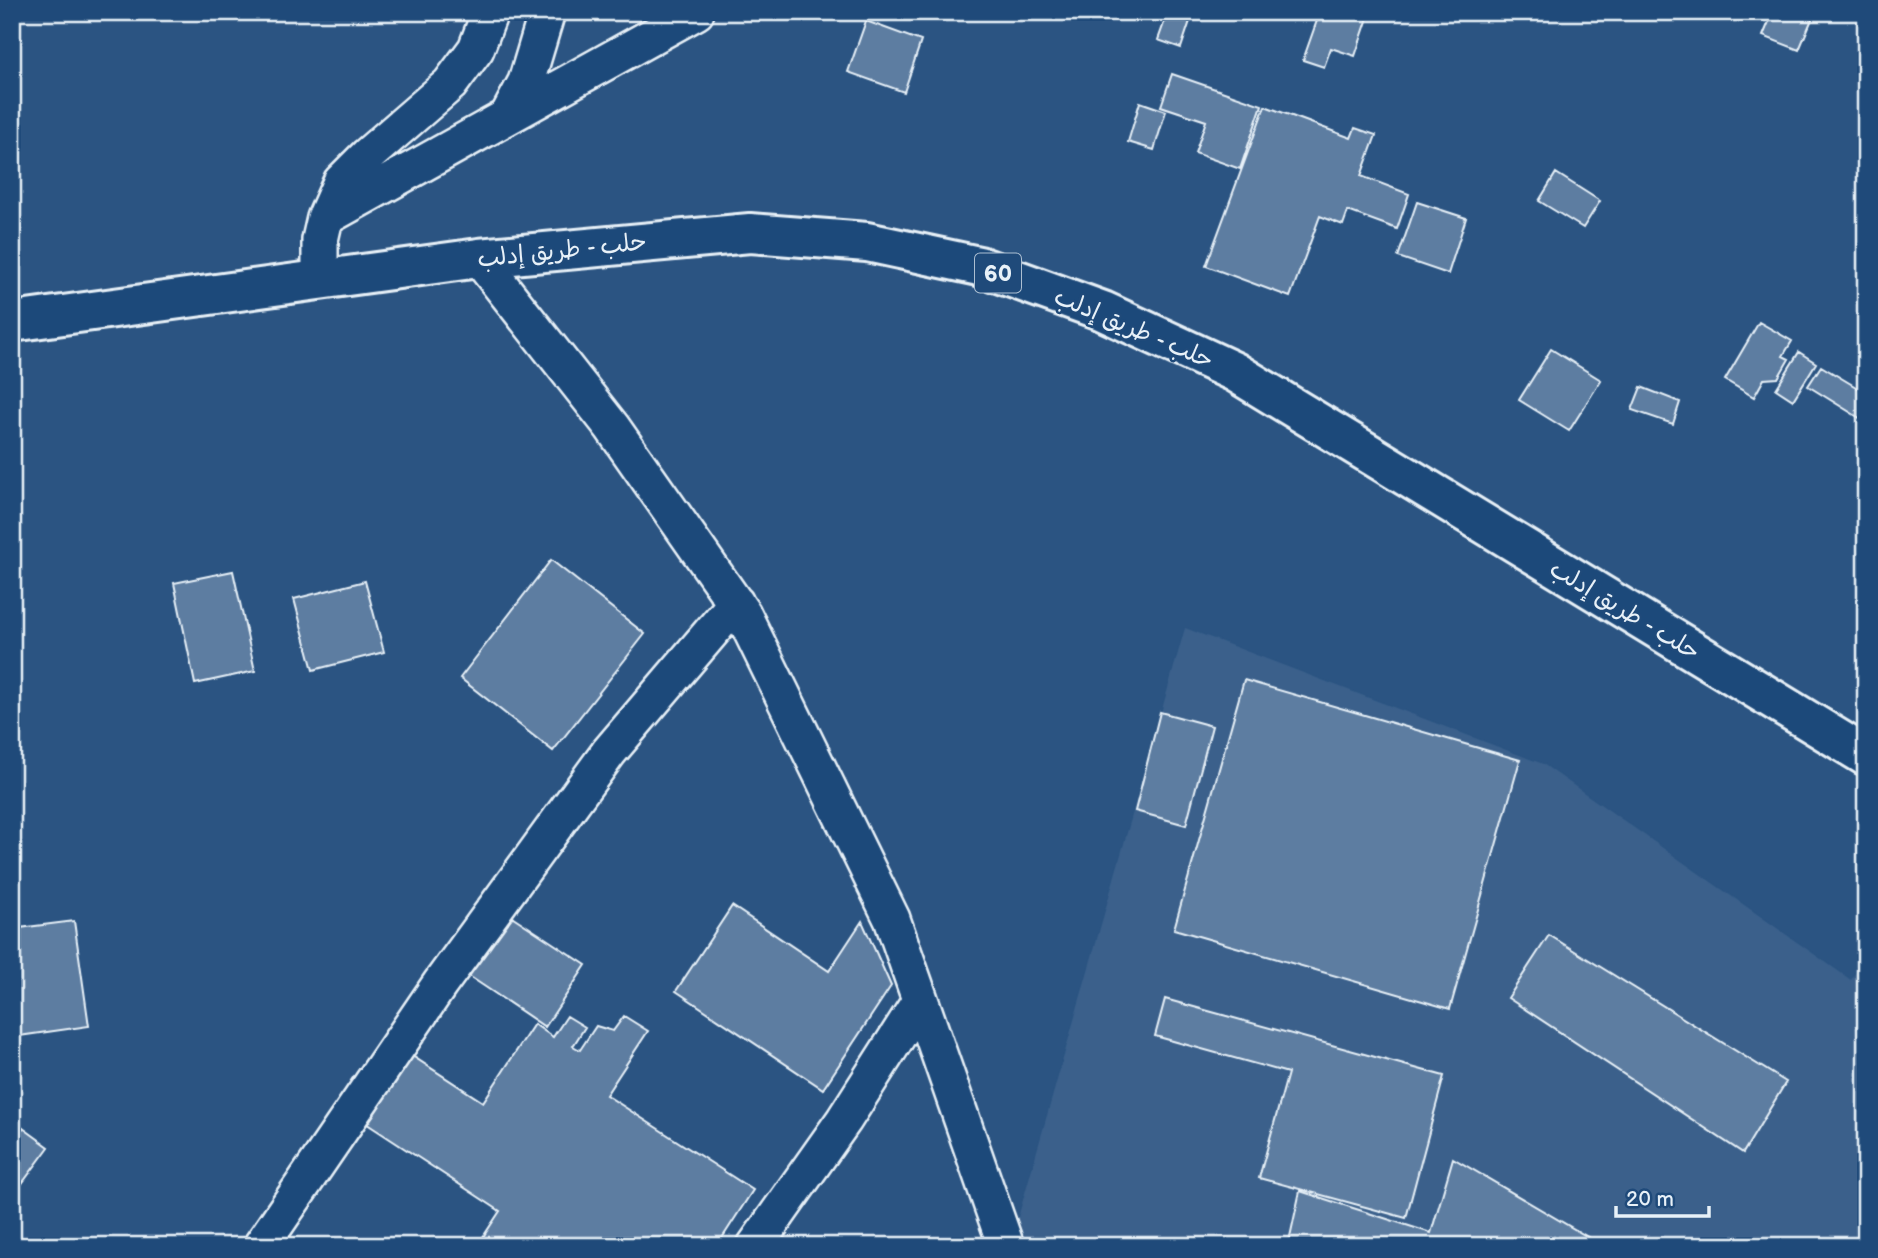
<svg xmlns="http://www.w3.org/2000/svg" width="1878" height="1258" font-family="'Balsamiq Sans','Playpen Sans Arabic',sans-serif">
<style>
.built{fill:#3a608b}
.building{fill:#5d7da1;stroke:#e8f1f8;stroke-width:2}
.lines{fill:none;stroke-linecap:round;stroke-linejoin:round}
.street-casing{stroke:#e8f1f8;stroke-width:40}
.highway-casing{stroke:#e8f1f8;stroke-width:44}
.street{stroke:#1f4a7a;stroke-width:35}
.highway{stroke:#1f4a7a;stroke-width:38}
.labels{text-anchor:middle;stroke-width:5;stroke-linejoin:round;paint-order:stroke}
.shield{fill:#1f4a7a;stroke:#acbfd2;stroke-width:2}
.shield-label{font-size:23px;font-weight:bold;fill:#e8f1f8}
.street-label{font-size:24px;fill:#e8f1f8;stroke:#1f4a7a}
</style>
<rect width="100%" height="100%" fill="#2b5482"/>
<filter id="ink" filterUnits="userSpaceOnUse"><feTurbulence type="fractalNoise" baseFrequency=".0143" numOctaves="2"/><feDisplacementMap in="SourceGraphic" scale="14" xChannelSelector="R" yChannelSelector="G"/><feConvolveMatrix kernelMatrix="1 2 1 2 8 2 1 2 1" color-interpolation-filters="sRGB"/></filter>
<g filter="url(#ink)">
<path class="built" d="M 1185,628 L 1543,764 L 1851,980 L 1866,956 L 1866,1246 L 1010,1246 Z"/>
<path class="building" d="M 1168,12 L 1192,15 L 1181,48 L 1158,40 Z
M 1320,12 L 1370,12 L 1355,56 L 1331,48 L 1324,67 L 1303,60 Z
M 1773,12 L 1794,12 L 1812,19 L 1799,50 L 1763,36 Z
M 866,21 L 921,41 L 904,92 L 848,72 Z
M 1172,74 L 1262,105 L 1240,169 L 1195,153 L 1206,121 L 1161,106 Z
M 1140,102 L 1166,111 L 1154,150 L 1128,142 Z
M 1265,106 L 1351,138 L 1355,128 L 1376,135 L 1361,176 L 1409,194 L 1397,229 L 1348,211 L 1343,225 L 1320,216 L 1290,297 L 1206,266 Z
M 1556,173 L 1600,201 L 1583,228 L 1539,201 Z
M 1417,202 L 1466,218 L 1448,274 L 1398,257 Z
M 1759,322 L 1792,341 L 1783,356 L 1789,359 L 1778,378 L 1764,379 L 1754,397 L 1725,380 Z
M 1551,349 L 1601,380 L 1569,431 L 1519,400 Z
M 1799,352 L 1816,363 L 1793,400 L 1776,389 Z
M 1821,366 L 1866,393 L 1866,422 L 1808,386 Z
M 1641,387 L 1680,402 L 1673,424 L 1632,410 Z
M 551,560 L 645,634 L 553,751 L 460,678 Z
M 233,571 L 255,671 L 195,684 L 174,583 Z
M 365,581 L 384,652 L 313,670 L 294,599 Z
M 1244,680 L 1520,760 L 1450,1009 L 1174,929 Z
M 1160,712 L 1212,726 L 1186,825 L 1135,811 Z
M 732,906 L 829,971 L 862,921 L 891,986 L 823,1089 L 676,991 Z
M 501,909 L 586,965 L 545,1027 L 460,970 Z
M 74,921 L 89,1026 L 12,1037 L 12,929 Z
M 1549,935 L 1786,1082 L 1743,1153 L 1508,998 Z
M 1165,999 L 1444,1076 L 1406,1218 L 1259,1178 L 1288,1073 L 1155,1036 Z
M 567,1016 L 585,1027 L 573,1046 L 580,1050 L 596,1026 L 613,1031 L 624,1016 L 648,1031 L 606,1095 L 753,1190 L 717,1246 L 477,1246 L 500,1211 L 358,1118 L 403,1050 L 483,1102 L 534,1024 L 553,1037 Z
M 12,1120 L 49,1147 L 12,1197 Z
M 1453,1158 L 1603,1246 L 1288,1246 L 1300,1191 L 1431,1233 Z"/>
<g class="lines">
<g class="street-casing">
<path id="street" d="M 509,114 L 526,82 L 547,12
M 325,218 L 341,182 L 368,155 L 450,84 L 476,49 L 490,12
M 479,258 L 612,427 L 743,614 L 892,919 L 1006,1246
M 320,278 L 320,240 L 325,218 L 696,12
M 261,1246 L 440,984 L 609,752 L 736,603
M 755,1246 L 844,1120 L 920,1001"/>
</g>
<g class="highway-casing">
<path id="highway" d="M 12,322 L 479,258 L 750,233 L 867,242 L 979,266 L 1103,311 L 1235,372 L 1866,756"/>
</g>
<use href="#street" class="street"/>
<use href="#highway" class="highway"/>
</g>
</g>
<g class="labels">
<rect class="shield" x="975" y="253.5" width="46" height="39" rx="5"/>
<g class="shield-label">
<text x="998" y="281">60</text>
</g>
<g class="street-label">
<text transform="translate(562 250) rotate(-6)" y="8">حلب - طريق إدلب</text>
<text transform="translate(1134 328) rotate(23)" y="8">حلب - طريق إدلب</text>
<text transform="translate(1625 610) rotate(31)" y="8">حلب - طريق إدلب</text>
</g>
</g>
<rect width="1878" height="1258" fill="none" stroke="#1f4a7a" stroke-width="42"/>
<rect x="21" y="21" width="1836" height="1216" fill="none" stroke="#e8f1f8" stroke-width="2.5" filter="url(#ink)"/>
<path d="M1616 1206v10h93v-10" fill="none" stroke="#e8f1f8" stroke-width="3.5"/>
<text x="1626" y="1206" font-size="21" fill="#e8f1f8" stroke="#1f4a7a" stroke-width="5" paint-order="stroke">20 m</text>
</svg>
